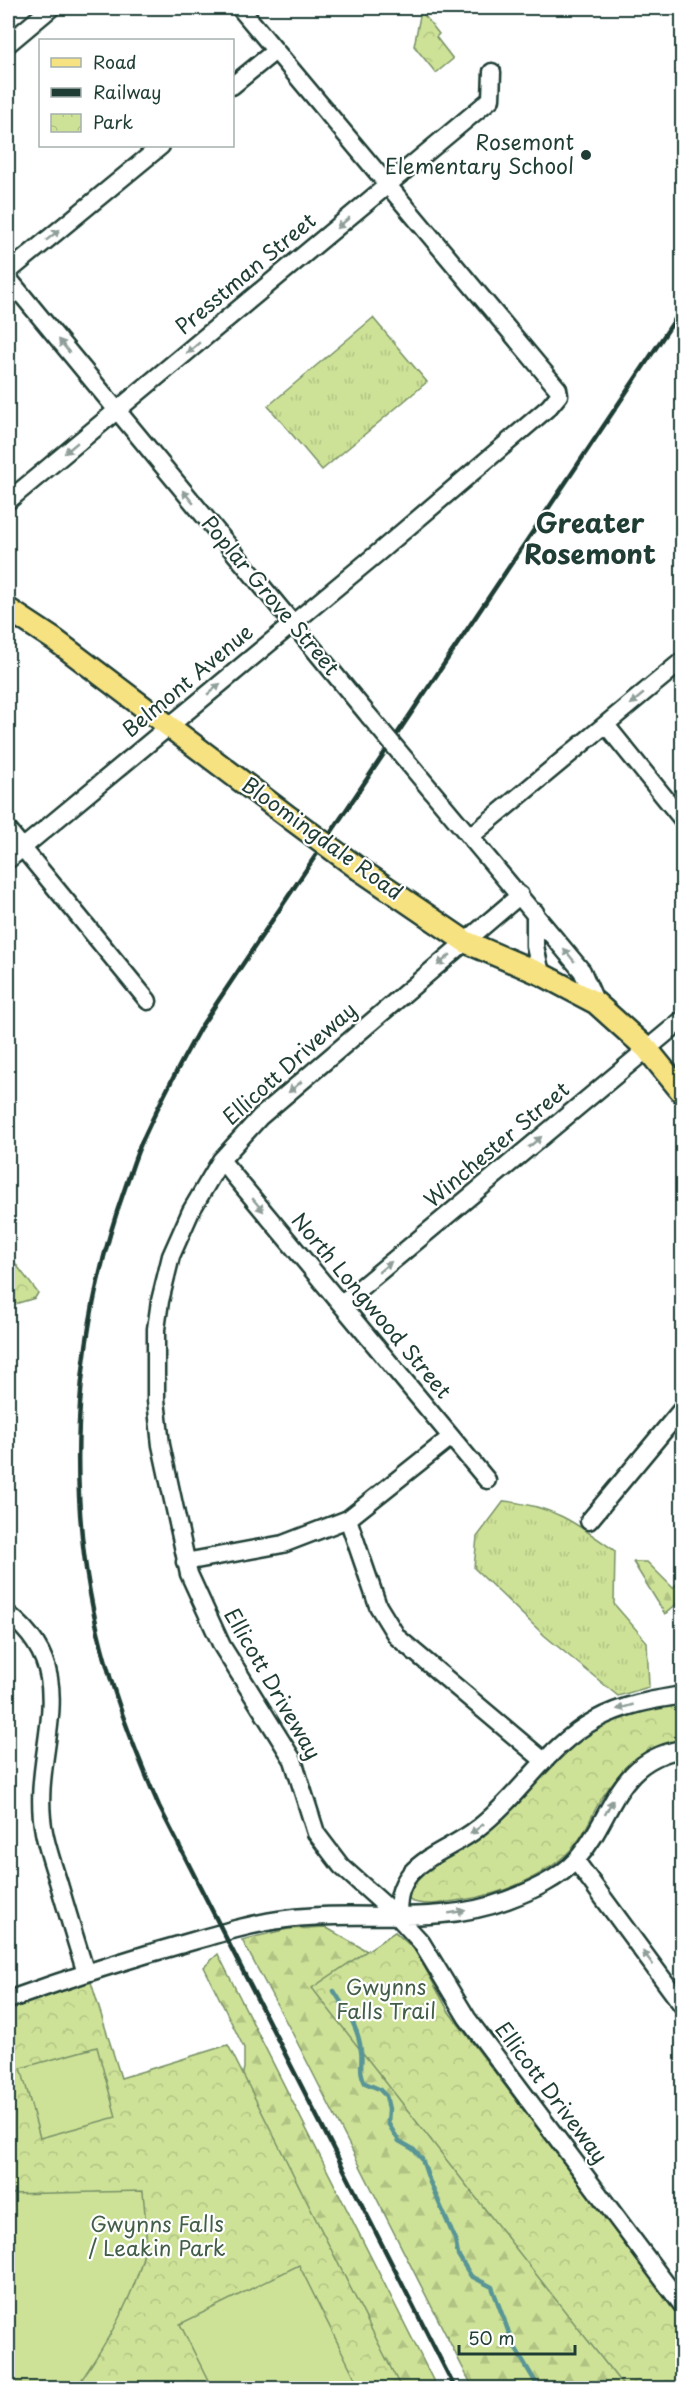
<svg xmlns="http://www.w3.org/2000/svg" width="690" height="2396" font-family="'Playpen Sans',sans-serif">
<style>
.grass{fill:url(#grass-tufts);stroke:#769066;stroke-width:1.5}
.forest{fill:url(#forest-firs);stroke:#769066;stroke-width:1.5}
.park{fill:url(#park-crowns);stroke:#769066;stroke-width:1.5}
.pitch{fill:#cee297;stroke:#769066;stroke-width:1.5}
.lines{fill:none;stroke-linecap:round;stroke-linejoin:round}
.stream{stroke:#599596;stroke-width:4.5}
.minor-casing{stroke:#1f3d34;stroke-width:21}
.major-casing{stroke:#1f3d34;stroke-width:26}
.minor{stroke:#fff;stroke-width:16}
.major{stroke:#f7e281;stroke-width:21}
.rail{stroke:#1f3d34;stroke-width:4.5}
.minor-bridge-casing{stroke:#1f3d34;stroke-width:21;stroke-linecap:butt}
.major-bridge-casing{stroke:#1f3d34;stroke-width:26;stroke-linecap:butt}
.minor-bridge{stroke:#fff;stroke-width:16}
.major-bridge{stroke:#f7e281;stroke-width:21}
.oneway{fill:#8f9e9a}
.poi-dot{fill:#1f3d34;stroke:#fff;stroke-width:2}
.labels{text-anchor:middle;stroke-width:4.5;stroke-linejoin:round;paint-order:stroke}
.poi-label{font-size:21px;fill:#1f3d34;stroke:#fff;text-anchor:end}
.street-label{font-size:21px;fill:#1f3d34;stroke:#fff}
.park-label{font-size:21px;fill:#425e48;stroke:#fff}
.district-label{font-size:27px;font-weight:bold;fill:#1f3d34;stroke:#fff}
</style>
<defs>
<pattern id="grass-tufts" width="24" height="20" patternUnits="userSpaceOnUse" patternTransform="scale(1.5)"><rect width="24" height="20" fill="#cee297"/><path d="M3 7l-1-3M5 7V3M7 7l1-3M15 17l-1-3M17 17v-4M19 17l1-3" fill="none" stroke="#b0c383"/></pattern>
<pattern id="forest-firs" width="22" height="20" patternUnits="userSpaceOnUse" patternTransform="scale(1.5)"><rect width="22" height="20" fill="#cee297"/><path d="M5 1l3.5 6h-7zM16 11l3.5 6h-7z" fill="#b0c383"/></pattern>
<pattern id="park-crowns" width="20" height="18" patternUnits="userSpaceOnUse" patternTransform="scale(1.5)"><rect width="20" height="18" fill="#cee297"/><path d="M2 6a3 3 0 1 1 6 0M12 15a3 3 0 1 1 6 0" fill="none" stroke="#b0c383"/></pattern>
</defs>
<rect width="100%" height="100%" fill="#fff"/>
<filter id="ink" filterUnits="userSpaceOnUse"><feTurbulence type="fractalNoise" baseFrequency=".0167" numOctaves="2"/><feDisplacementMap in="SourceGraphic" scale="12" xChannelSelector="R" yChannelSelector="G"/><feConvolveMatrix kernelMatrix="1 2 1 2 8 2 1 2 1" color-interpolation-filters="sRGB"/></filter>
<g filter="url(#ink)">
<path class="grass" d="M 373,318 L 427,382 L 322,470 L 268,406 Z
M 504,1501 C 554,1506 576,1523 615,1551 L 614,1604 L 647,1642 L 649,1687 L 618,1696 L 545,1636 L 474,1568 L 477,1537 Z"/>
<path class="forest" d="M 633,1562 L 647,1562 L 673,1588 L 682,1577 L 682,1599 L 665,1614 Z
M 325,1927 L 367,1951 L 395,1932 L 415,1950 L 449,2012 L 682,2319 L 682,2388 L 473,2388 L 296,2040 L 242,1940 L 288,1929 Z
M 218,1954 L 437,2388 L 392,2388 L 237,2103 L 244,2068 L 244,2048 L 204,1967 Z"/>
<path class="park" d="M 421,11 L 439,34 L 436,37 L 453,59 L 436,73 L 414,46 Z
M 8,1254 L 38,1293 L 35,1298 L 8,1306 Z
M 682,1705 L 682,1740 C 640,1751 617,1770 596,1808 C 590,1820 584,1834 576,1844 C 549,1876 503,1894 462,1900 C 444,1902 425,1908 409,1900 L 407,1890 L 416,1878 L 495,1823 L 564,1749 L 588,1732 L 630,1713 Z
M 395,1932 L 415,1950 L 449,2012 L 682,2319 L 682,2388 L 625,2388 L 312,1988 Z
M 90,1979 L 121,2078 L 228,2045 L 401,2388 L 8,2388 L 8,2005 Z"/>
<path class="pitch" d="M 97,2047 L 116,2117 L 40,2138 L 21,2068 Z
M 143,2191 C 144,2208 148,2230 145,2247 C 136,2296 104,2347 76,2388 L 8,2388 L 8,2194 Z
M 299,2265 L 360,2388 L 212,2388 L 180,2324 Z"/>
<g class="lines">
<path class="stream" d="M 334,1991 C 346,2010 359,2028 361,2051 C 363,2065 358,2069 365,2083 L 379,2089 L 386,2096 L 389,2109 L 388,2123 L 399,2141 L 413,2149 L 422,2159 L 429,2180 L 455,2239 L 458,2255 L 471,2276 L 492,2287 L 513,2344 L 539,2388"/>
<g class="minor-casing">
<path id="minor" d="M 8,44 L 51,8
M 232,86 L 275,51
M 8,272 L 161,146
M 8,278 L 369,716
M 8,501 L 491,99 L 492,72
M 606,725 L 682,819
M 410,765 L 582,971 L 596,1003
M 8,830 L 148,1001
M 471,836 L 682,661
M 8,860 L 379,552 L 549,407 L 559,395 L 558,389 L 240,8
M 520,895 L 260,1117 L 221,1160 L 191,1211 L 171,1256 L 160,1301 L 156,1329 L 156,1400 L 161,1445 L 189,1574 L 222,1646 L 293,1760 L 316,1833 L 341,1866 L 398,1917 L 421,1942 L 467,2018 L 682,2305
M 535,912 L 535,946 L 541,974
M 221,1160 L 487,1480
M 341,1304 L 682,1020
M 348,1519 L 378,1606 L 397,1637 L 544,1761
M 589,1521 L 682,1409
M 185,1562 L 283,1544 L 348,1519 L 451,1437
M 8,1614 C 88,1676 28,1751 44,1832 C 47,1848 53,1865 58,1881 C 67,1911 76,1942 86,1973
M 576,1861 L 682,2005
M 398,1917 C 398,1900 399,1888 410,1874 C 429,1853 456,1846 478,1828 C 521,1795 547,1746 595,1720 C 622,1705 652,1700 682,1695
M 8,2000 C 69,1978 131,1958 193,1941 C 224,1932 255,1923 286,1919 C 359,1909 436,1927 507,1900 C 531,1891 559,1879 577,1859 C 614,1818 614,1761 682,1749"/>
</g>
<g class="major-casing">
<path id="major" d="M 8,609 L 55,640 L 290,818
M 359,869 L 466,942 L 541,974 L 596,1003 L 647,1049 L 682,1092"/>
</g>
<use href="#minor" class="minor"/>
<use href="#major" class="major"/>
<path class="rail" d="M 455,2388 L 159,1806 C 139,1760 120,1714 107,1666 C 62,1510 71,1340 125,1188 C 131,1171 136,1153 144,1137 C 161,1100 180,1064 200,1028 L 682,309"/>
<g class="minor-bridge-casing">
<path id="minor-bridge" d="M 369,716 L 410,765"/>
</g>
<g class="major-bridge-casing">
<path id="major-bridge" d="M 290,818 L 359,869"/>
</g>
<use href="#minor-bridge" class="minor-bridge"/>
<use href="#major-bridge" class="major-bridge"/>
</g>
<defs><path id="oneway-solid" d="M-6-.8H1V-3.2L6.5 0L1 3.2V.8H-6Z" transform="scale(1.5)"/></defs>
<g class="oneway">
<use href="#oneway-solid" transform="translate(343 223) rotate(140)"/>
<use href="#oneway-solid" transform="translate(53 235) rotate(-39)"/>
<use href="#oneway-solid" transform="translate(64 346) rotate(-129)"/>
<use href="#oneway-solid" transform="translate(193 348) rotate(140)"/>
<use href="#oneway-solid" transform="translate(71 448) rotate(140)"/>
<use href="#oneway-solid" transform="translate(188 497) rotate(-130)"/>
<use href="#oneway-solid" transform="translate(214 689) rotate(-40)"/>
<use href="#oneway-solid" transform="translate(637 699) rotate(140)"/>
<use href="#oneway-solid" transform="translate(569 955) rotate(-129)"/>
<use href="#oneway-solid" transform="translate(444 960) rotate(140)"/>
<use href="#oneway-solid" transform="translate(295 1087) rotate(140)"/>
<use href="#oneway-solid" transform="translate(535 1142) rotate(-40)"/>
<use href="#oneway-solid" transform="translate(258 1205) rotate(50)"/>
<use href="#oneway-solid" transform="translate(385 1267) rotate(-40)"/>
<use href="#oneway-solid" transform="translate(625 1707) rotate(164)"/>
<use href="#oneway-solid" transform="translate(609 1807) rotate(-62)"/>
<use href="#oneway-solid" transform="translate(477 1829) rotate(143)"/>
<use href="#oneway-solid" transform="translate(457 1912) rotate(-9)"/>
<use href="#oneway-solid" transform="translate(648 1958) rotate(-127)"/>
</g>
</g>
<circle class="poi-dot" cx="586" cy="155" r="6"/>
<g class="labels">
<g class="poi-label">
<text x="574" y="150">Rosemont<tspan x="574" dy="24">Elementary School</tspan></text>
</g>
<g class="street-label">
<text transform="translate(246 274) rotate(-40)" y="7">Presstman Street</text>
<text transform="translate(270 596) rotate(50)" y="7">Poplar Grove Street</text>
<text transform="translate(188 681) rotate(-40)" y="7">Belmont Avenue</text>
<text transform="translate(322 839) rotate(36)" y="7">Bloomingdale Road</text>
<text transform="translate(290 1064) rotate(-42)" y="7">Ellicott Driveway</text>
<text transform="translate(497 1145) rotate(-40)" y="7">Winchester Street</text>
<text transform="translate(371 1306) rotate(50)" y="7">North Longwood Street</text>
<text transform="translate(272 1684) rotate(60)" y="7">Ellicott Driveway</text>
<text transform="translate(551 2093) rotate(53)" y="7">Ellicott Driveway</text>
</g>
<g class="park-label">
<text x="386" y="1995">Gwynns<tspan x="386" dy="24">Falls Trail</tspan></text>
<text x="157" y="2232">Gwynns Falls<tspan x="157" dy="24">/ Leakin Park</tspan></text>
</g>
<g class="district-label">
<text x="590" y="533">Greater<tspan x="590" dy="31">Rosemont</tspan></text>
</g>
</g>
<rect width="690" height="2396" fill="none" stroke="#fff" stroke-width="30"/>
<rect x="15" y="15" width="660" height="2366" fill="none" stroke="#1f3d34" stroke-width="2" filter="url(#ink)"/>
<rect x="39" y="39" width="195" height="108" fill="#ffffff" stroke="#a5b1ae" stroke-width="1.5"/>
<rect x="51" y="58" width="30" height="9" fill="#f7e281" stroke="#a5b1ae" stroke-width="1.5"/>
<text x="93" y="69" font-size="18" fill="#1f3d34">Road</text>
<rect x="51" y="88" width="30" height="9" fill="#1f3d34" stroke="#a5b1ae" stroke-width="1.5"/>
<text x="93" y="99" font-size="18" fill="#1f3d34">Railway</text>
<rect x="51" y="114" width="30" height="18" fill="url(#park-crowns)" stroke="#a5b1ae" stroke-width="1.5"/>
<text x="93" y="129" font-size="18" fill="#1f3d34">Park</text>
<path d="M459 2345v9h116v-9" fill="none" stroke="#1f3d34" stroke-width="3"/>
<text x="468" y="2345" font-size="18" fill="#1f3d34" stroke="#ffffff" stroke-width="4.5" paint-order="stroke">50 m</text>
</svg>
